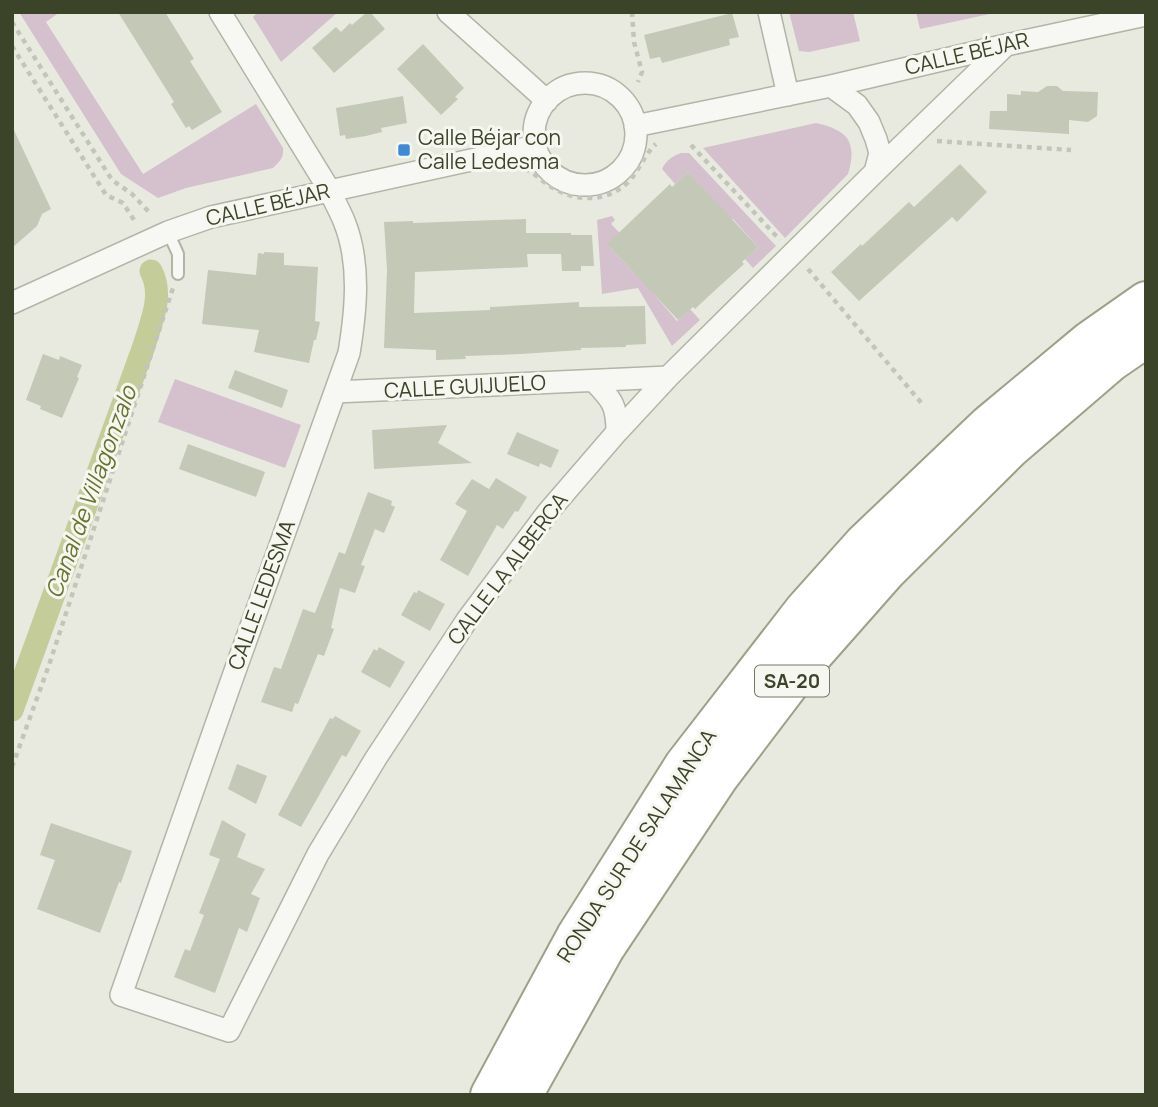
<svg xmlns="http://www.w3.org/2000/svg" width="1158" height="1107" font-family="Manrope,sans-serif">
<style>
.green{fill:#d4c1cd}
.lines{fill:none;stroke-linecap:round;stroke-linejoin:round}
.canal{stroke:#c4cc99;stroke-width:23}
.building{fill:#c3c8b7}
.lane-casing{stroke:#b1b5a5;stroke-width:14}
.street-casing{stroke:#b1b5a5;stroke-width:24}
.highway-casing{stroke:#9ba287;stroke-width:42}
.path{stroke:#c2c5ba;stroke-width:4.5;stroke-dasharray:5 5;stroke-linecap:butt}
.lane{stroke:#f7f8f3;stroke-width:10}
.street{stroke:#f7f8f3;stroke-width:21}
.highway{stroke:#fff;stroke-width:38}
.poi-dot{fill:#3e8ad7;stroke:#f6f7f0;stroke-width:2.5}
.labels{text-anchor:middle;stroke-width:6;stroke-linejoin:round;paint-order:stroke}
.shield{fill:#f6f7f0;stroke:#737964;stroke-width:2}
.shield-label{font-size:19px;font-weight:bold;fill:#3b4328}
.street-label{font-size:21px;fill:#3b4328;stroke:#f6f7f0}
.poi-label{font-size:21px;fill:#3b4328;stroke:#f6f7f0;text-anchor:start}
.water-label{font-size:23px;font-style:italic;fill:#66742e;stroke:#f6f7f0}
</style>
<rect width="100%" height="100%" fill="#e8eae0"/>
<path class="green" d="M 19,12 L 60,12 L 46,22 L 143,174 L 256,104 L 283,148 C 284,158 280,161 273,168 L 186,188 L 158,198 L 121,174 Z
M 258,12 L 338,12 L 281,62 L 253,17 Z
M 789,12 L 853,12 L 860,41 L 809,52 L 799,51 Z
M 916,12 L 999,12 L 920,29 Z
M 816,123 C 847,130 858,141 848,174 L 785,238 L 703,148 Z
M 681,153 L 689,153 L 776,246 L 753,268 L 745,259 L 758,247 L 733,219 L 700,249 L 713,200 L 688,172 L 675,184 L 662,169 C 666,160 673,156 681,153 Z
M 612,216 L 615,220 L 611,224 L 621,234 L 609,246 L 634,273 L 649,259 L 668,280 L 653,293 L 677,321 L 690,309 L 700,320 L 672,346 L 638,288 L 602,294 L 597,220 Z
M 175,379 L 301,425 L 285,468 L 158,422 Z"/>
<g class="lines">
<path class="canal" d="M 12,710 L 144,346 C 151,322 164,295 151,271"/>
</g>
<path class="building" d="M 118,12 L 165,12 L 194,59 L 190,61 L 222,112 L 192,130 L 189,126 L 186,128 L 171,104 L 174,102 Z
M 367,12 L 370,12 L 385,29 L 334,73 L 312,48 L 336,27 L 341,32 L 350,23 L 352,25 Z
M 732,13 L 739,37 L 729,39 L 730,45 L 662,63 L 660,57 L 650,59 L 644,35 Z
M 423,44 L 464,88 L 455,97 L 458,99 L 441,115 L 397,69 Z
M 1047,86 L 1057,86 L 1063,91 L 1098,92 L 1097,116 L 1088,122 L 1069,120 L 1069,134 L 989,129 L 990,111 L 1007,111 L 1007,94 L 1021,95 L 1021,91 L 1038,92 Z
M 403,96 L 407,123 L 381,128 L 382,132 L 366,136 L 346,139 L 345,135 L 340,136 L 336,108 Z
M 12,126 L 51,209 L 42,214 L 37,226 L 12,248 Z
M 960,164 L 987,192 L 957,222 L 952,217 L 859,301 L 831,272 L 861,244 L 862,246 L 909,202 L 914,207 Z
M 688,172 L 758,247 L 742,262 L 744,264 L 711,294 L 695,309 L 693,307 L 678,320 L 607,244 L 670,184 L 672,187 Z
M 526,219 L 526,233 L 571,233 L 571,235 L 592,235 L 594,266 L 581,266 L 581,271 L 562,271 L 561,254 L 527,254 L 528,267 L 415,272 L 414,313 L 490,310 L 490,307 L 579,302 L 579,307 L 645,306 L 646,344 L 626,345 L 626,347 L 581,348 L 581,350 L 521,354 L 465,356 L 466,359 L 436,360 L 436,350 L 384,348 L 387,270 L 384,222 L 413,221 L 413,223 Z
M 264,252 L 284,253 L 284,265 L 318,267 L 315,321 L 320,322 L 316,340 L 314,340 L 309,363 L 254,352 L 259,330 L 202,324 L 208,270 L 256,275 L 258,253 L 264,254 Z
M 43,354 L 59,360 L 60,356 L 82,365 L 77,377 L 79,378 L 62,418 L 40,409 L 41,406 L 26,400 Z
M 235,370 L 288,390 L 282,408 L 228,388 Z
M 447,425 L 438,443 L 472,463 L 374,469 L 372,430 Z
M 517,432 L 559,450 L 551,468 L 540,463 L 539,467 L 507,454 Z
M 188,444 L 265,472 L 256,497 L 179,469 Z
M 496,478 L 527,497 L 518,512 L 515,511 L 503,529 L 497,525 L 468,576 L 440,560 L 467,511 L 455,504 L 472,479 L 489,489 Z
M 368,492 L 392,501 L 391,505 L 395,507 L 384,533 L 375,529 L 361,565 L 365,566 L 355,593 L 340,588 L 331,628 L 334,629 L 324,656 L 318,654 L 298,704 L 295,703 L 292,712 L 261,702 L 274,667 L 281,669 L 303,609 L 315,613 L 339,552 L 345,554 Z
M 418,590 L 445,604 L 430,631 L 401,615 L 414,592 L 417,593 Z
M 379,647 L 405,662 L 390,688 L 361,672 L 374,649 L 377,651 Z
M 335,716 L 361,731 L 346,757 L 342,755 L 301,827 L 278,815 L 330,718 L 333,719 Z
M 237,764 L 267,776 L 256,804 L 228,789 Z
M 222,820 L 246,834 L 237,857 L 265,869 L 251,894 L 260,898 L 247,932 L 239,928 L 215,993 L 174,977 L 185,949 L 190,951 L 204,915 L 199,913 L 220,859 L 209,855 Z
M 51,823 L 132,851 L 121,883 L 119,882 L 100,933 L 37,909 L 55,860 L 40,855 Z"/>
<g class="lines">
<g class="lane-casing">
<path id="lane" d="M 168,232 L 178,254 L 178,274"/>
</g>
<g class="street-casing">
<path id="street" d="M 220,12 L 330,191 C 334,201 340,211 344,221 C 361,263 356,310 349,353 L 231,682 L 121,995 L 229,1031 L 318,854 L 376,758 L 467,620 L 548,512 L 617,432 L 668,377 L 875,172 L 1006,45
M 448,12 L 547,101
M 769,12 L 788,95
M534 134a51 51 0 1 1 102 0a51 51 0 1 1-102 0Z
M 831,86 L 857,105 L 869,122 L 876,139 L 880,153 L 875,172
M 635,126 L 831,86 L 1006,45 L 1146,15
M 12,303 L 168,232 L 211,217 L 535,146
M 594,381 C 612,400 617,405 617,432
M 335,392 L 668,377"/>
</g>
<g class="highway-casing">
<path id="highway" d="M 490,1095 L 576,936 L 684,765 L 804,610 L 864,543 L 988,425 L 1089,341 L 1146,301
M 523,1095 L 605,948 L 719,777 L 804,665 L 887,571 L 1011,448 L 1111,362 L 1146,338"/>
</g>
<path class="path" d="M 632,12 L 634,42 L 642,72 L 638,82
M 12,22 L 112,180 L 132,194 L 149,212
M 12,46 L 106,195 L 123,203 L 136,223
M 937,141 L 1071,150
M 691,145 L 780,240
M 525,169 C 537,174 545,185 557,190 C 581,203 612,201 631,179 C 640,168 645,154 656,144
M 808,269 L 924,406
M 12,767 L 49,665 L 173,288"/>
<use href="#lane" class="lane"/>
<use href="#street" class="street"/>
<use href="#highway" class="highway"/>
</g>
<rect class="poi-dot" x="397" y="143" width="14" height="14" rx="3.5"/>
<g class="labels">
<rect class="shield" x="755" y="665.5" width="74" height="31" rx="5"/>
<g class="shield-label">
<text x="792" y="688">SA-20</text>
</g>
<g class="street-label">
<text transform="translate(967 54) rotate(-13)" y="7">CALLE BÉJAR</text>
<text transform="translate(268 205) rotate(-13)" y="7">CALLE BÉJAR</text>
<text transform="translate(465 387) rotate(-3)" y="7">CALLE GUIJUELO</text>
<text transform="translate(508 569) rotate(-53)" y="7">CALLE LA ALBERCA</text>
<text transform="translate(262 595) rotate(-70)" y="7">CALLE LEDESMA</text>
<text transform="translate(637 846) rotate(-57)" y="7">RONDA SUR DE SALAMANCA</text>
</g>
<g class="poi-label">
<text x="418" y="145">Calle Béjar con<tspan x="418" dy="24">Calle Ledesma</tspan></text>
</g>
<g class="water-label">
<text transform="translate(91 492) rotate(-70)" y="8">Canal de Villagonzalo</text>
</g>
</g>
<rect width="1158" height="1107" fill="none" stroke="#3b4328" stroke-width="28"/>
</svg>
